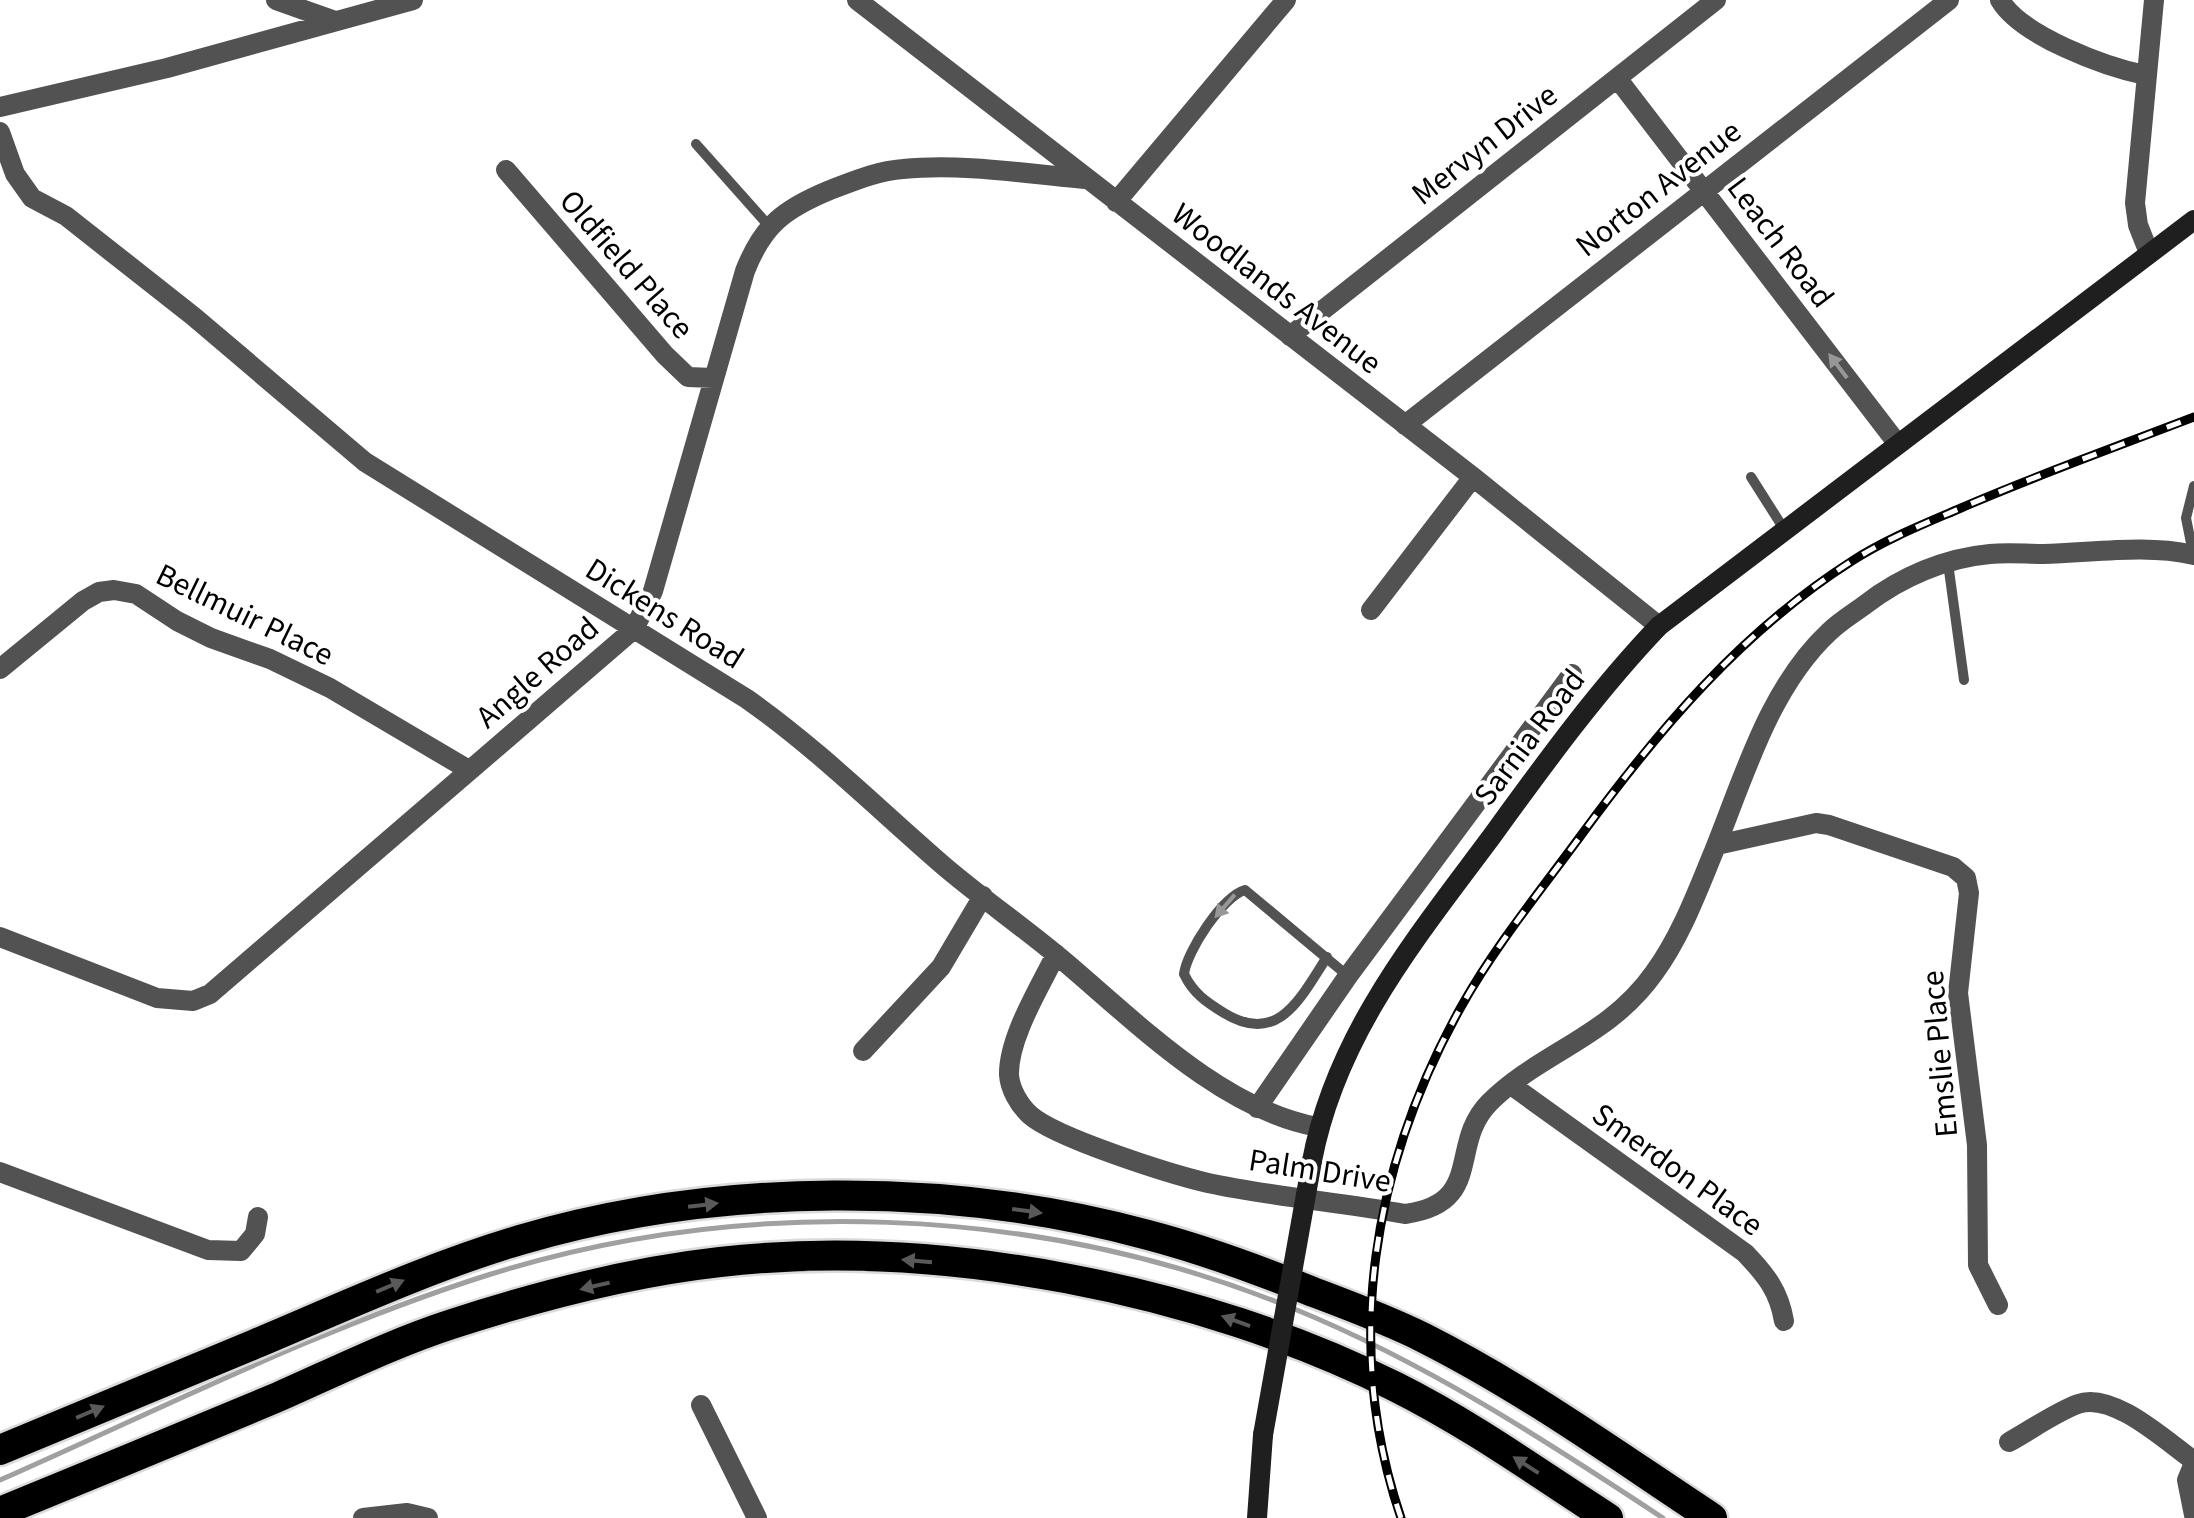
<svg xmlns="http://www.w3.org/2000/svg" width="2194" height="1518" font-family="'Source Sans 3',sans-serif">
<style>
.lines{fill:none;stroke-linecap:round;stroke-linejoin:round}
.stream{stroke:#a0a0a0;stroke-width:5}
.highway-casing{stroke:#dbdbdb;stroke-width:35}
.lane{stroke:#525252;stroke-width:10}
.street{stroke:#525252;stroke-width:20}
.secondary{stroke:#1f1f1f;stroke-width:20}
.highway{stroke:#000;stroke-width:30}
.rail-casing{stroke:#000;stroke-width:9}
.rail{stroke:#fff;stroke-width:5;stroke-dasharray:15;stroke-linecap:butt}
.secondary-bridge{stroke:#1f1f1f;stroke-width:20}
.oneway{fill:#979797}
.oneway2{fill:#595959}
.labels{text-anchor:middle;stroke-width:8;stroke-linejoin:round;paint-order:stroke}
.street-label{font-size:32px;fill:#000;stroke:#fff}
</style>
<rect width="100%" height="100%" fill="#fff"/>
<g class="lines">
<path class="stream" d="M 1292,1308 C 1425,1362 1543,1439 1663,1518
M 0,1480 C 161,1409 320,1328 488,1275 C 742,1195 1034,1205 1282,1304"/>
<g class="highway-casing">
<path id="highway" d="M 0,1450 C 85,1414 170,1379 255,1344 C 343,1307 429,1267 520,1240 C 716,1182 951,1181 1148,1235 C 1205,1250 1259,1270 1313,1292 C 1350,1306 1388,1320 1424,1338 C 1525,1389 1618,1456 1712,1518
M 0,1512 C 93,1474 185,1436 278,1397 C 335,1372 393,1343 452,1324 C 538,1296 630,1272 720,1262 C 938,1237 1201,1289 1396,1387 C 1470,1424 1538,1473 1608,1518"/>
</g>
<path class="lane" d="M 696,144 L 769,226
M 1751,477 L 1784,529
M 2193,553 L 2186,518 L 2194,486
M 1948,563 L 1964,680
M 1327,957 C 1300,999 1278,1046 1224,1013 C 1206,1002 1193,993 1184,974 C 1187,951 1222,897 1245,890 L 1348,976"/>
<path class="street" d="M 276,0 L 335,21
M 857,0 L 1473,477 L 1659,626
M 2000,0 C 2021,36 2106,67 2145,75
M 1617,78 L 1897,443
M 0,107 L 167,68 L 413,0
M 0,132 L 15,174 L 32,198 L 66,216 L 193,316 L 365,462 L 747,699 C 818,749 880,811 945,867 C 984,900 1026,929 1065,962 C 1137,1023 1223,1110 1318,1127
M 506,170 L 665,355 L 688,377 L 713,378
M 1116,202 L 1286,0
M 2149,253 L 2138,225 L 2135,203 L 2154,0
M 1290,336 L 1716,0
M 1405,425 L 1949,0
M 1371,610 L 1473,477
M 0,669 L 83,601 L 99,592 L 114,590 L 136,594 L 177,621 L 211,638 L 270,659 L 330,688 L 469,770
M 1717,845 L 1816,823 L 1829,825 L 1953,867 L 1966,878 L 1969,893 L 1958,993 L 1977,1145 L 1978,1265 L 1998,1305
M 0,937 L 157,998 L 193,1001 L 210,994 L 634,629 L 653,591 L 745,271 C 763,225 784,209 830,190 C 854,181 877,171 903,169 C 963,163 1027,174 1086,179
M 1056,954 C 1040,987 1008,1038 1009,1075 C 1010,1089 1019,1105 1030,1115 C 1056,1138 1170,1174 1208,1183 C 1273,1197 1340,1202 1405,1214 C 1485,1203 1448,1145 1489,1103 C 1540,1052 1608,1038 1654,973 C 1681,936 1697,892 1714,851 C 1744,777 1769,688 1829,632 C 1840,621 1854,613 1866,604 C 1901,577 1945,558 1990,554 C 2008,552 2026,554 2043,554 C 2093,553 2145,544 2194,555
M 863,1051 L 941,967 L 983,896
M 1511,1085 L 1745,1253 C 1766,1275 1779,1291 1784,1321
M 1257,1108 L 1348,976 L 1572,674
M 0,1172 L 208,1250 L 241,1251 L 255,1234 L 258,1217
M 701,1405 L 757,1518
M 2009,1442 C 2031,1430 2054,1413 2078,1404 C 2113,1391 2167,1442 2194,1461
M 2194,1463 L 2187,1480 L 2194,1515
M 363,1518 L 407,1513 L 428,1518"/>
<path class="secondary" d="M 1312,1161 C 1336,1034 1417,937 1492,836 C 1545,763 1597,691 1659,626 L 2194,220
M 1257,1518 L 1263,1435"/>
<use href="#highway" class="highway"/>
<g class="rail-casing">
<path id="rail" d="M 1401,1518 C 1342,1344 1373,1165 1461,1007 C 1495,946 1541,890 1582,834 C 1659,729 1742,631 1852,561 C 1886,539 1924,524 1961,508 C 2037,475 2116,447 2194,417"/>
</g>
<use href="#rail" class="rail"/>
<path class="secondary-bridge" d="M 1263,1435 L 1312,1161"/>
</g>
<defs><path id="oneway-solid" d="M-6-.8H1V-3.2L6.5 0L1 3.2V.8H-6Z" transform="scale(2.5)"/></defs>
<g class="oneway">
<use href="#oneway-solid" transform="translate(1838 366) rotate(-127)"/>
<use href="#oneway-solid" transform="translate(1225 906) rotate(131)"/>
</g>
<g class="oneway2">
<use href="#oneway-solid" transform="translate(703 1205) rotate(-7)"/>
<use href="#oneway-solid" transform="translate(1027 1211) rotate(8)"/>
<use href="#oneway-solid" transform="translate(917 1261) rotate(-175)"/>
<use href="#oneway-solid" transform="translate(390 1286) rotate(-23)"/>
<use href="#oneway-solid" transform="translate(595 1286) rotate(167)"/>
<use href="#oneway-solid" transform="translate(1236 1321) rotate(-160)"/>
<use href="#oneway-solid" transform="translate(90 1412) rotate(-23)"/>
<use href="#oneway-solid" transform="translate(1526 1465) rotate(-147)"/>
</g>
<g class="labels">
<g class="street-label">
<text transform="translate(1484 144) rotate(-38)" y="11">Mervyn Drive</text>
<text transform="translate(1658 188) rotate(-38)" y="11">Norton Avenue</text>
<text transform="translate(1781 242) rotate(53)" y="11">Leach Road</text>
<text transform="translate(627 264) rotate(49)" y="11">Oldfield Place</text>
<text transform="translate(1277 288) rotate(38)" y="11">Woodlands Avenue</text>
<text transform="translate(665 613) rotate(32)" y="11">Dickens Road</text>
<text transform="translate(245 614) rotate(26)" y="11">Bellmuir Place</text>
<text transform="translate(537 672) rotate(-41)" y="11">Angle Road</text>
<text transform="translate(1529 737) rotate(-53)" y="11">Sarnia Road</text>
<text transform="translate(1939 1054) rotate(-95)" y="11">Emslie Place</text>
<text transform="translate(1678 1169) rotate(36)" y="11">Smerdon Place</text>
<text transform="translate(1320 1170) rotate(9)" y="11">Palm Drive</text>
</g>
</g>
</svg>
